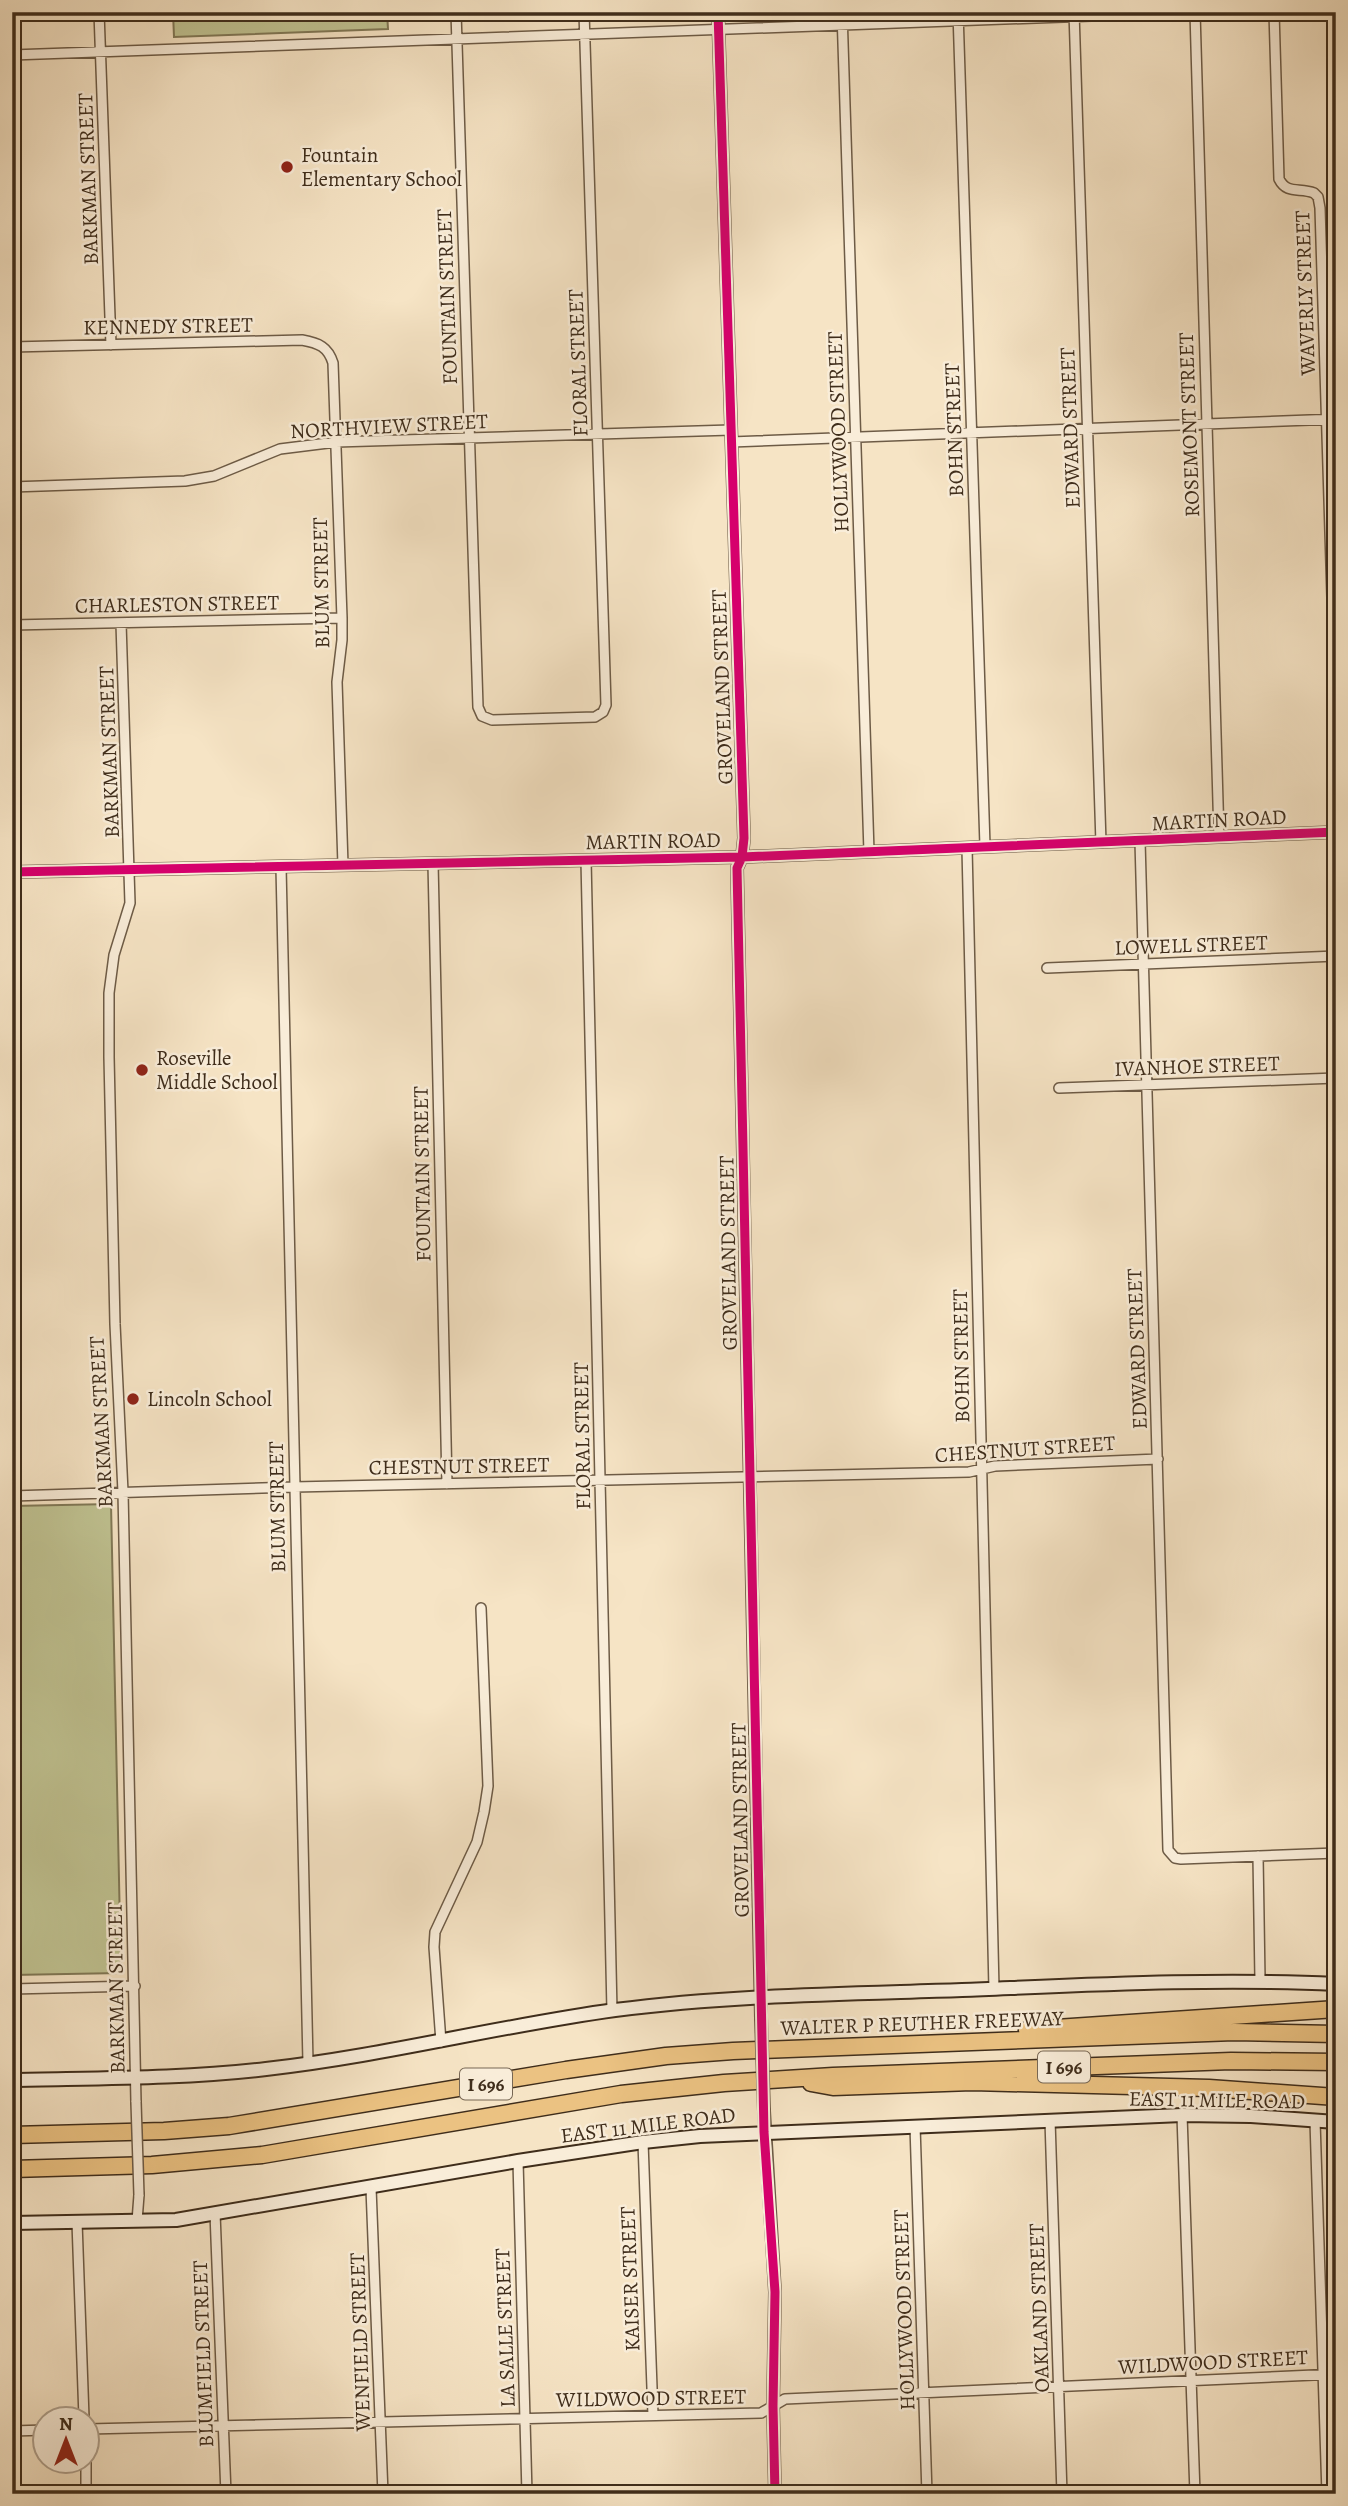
<svg xmlns="http://www.w3.org/2000/svg" width="1348" height="2506" font-family="Alegreya,serif">
<style>
.green{fill:#c0c392;stroke:#807856;stroke-width:2}
.lines{fill:none;stroke-linecap:round;stroke-linejoin:round}
.minor-casing{stroke:#6d5b46;stroke-width:12}
.tertiary-casing{stroke:#6d5b46;stroke-width:14}
.secondary-casing{stroke:#3f2d1b;stroke-width:16}
.motorway-casing{stroke:#3f2d1b;stroke-width:19}
.minor{stroke:#f9edd9;stroke-width:9}
.tertiary{stroke:#f9edd9;stroke-width:10}
.secondary{stroke:#f9edd9;stroke-width:12}
.motorway{stroke:#ebc282;stroke-width:16}
.minor-bridge-casing{stroke:#6d5b46;stroke-width:12;stroke-linecap:butt}
.tertiary-bridge-casing{stroke:#6d5b46;stroke-width:14;stroke-linecap:butt}
.minor-bridge{stroke:#f9edd9;stroke-width:9}
.tertiary-bridge{stroke:#f9edd9;stroke-width:10}
.cycleway-casing{stroke:#f9edd9;stroke-width:13}
.cycleway{stroke:#d6006c;stroke-width:9}
.poi-dot{fill:#8f2418;stroke:#f9edd9;stroke-width:2.5}
.labels{text-anchor:middle;stroke-width:5;stroke-linejoin:round;paint-order:stroke}
.shield{fill:#f9edd9;stroke:#776754;stroke-width:2}
.shield-label{font-size:19px;font-weight:bold;fill:#3f2d1b}
.poi-label{font-size:21px;fill:#3f2d1b;stroke:#f9edd9;text-anchor:start}
.street-label{font-size:21px;fill:#3f2d1b;stroke:#f9edd9}
</style>
<rect width="100%" height="100%" fill="#f6e4c5"/>
<filter id="stains"><feTurbulence type="fractalNoise" baseFrequency=".00286" numOctaves="4"/><feColorMatrix values="0 0 0 0 .2 0 0 0 0 .09 0 0 0 0 .02 0 0 0 .5 -.17"/></filter>
<radialGradient id="worn" r=".72"><stop offset=".6" stop-color="#630" stop-opacity="0"/><stop offset="1" stop-color="#630" stop-opacity=".3"/></radialGradient>
<path class="green" d="M 173,12 L 387,12 L 388,29 L 174,37 Z
M 111,1504 L 121,1973 L 12,1975 L 12,1506 Z"/>
<g class="lines">
<g class="minor-casing">
<path id="minor" d="M 99,12 L 111,345
M 456,12 L 478,707 L 482,716 L 492,720 L 595,717 L 603,712 L 606,705 L 584,12
M 842,12 L 869,852
M 958,12 L 985,846
M 1074,12 L 1101,843
M 1195,12 L 1219,837
M 1274,12 L 1279,179 C 1287,195 1300,187 1314,193 L 1318,197 L 1320,208 L 1336,727
M 12,55 L 1201,12
M 12,347 L 302,340 C 319,343 328,347 333,363 L 342,618 L 342,640 L 337,682 L 343,865
M 731,442 L 1336,419
M 12,487 L 185,481 L 214,476 L 280,449 L 336,442 L 731,430
M 121,623 L 130,903 L 114,955 L 109,993 L 109,1057 L 115,1324 L 123,1492 L 136,2102
M 12,625 L 342,618
M 1140,841 L 1168,1850 L 1175,1858 L 1181,1859 L 1336,1853
M 967,848 L 994,1989
M 586,860 L 612,2011
M 433,863 L 447,1484
M 281,867 L 308,2063
M 1047,968 L 1336,956
M 1059,1088 L 1336,1078
M 12,1496 L 294,1487 L 969,1472 L 995,1466 L 1158,1459
M 1258,1856 L 1260,1980
M 12,1989 L 135,1986
M 441,2042 L 434,1947 L 435,1932 L 477,1842 L 484,1812 L 488,1786 L 481,1608
M 1182,2115 L 1195,2494
M 1050,2120 L 1062,2494
M 1315,2121 L 1327,2494
M 915,2126 L 927,2494
M 643,2142 L 653,2415
M 518,2161 L 527,2494
M 371,2188 L 383,2494
M 215,2213 L 226,2494
M 137,2221 L 139,2195
M 77,2222 L 84,2418
M 88,2429 L 761,2413 L 785,2399 L 1336,2374
M 12,2431 L 46,2430
M 86,2460 L 86,2494"/>
</g>
<g class="tertiary-casing">
<path id="tertiary" d="M 718,12 L 744,838 L 742,857 L 737,868 L 761,2018
M 12,872 L 742,857 L 1336,832
M 764,2111 L 775,2292 L 773,2406 L 775,2494"/>
</g>
<g class="secondary-casing">
<path id="secondary" d="M 12,2080 C 97,2078 182,2079 266,2069 C 383,2056 498,2026 615,2010 C 730,1995 846,1994 962,1990 C 1086,1985 1211,1978 1336,1984
M 12,2223 L 176,2220 L 518,2161 L 643,2142 L 700,2136 L 1182,2115 L 1251,2116 L 1336,2122"/>
</g>
<g class="motorway-casing">
<path id="motorway" d="M 1027,2030 L 1336,2009
M 811,2083 L 833,2087 L 972,2082 L 1209,2088 L 1336,2097
M 12,2135 L 164,2131 L 229,2126 L 566,2070 L 666,2056 L 733,2051 L 1234,2032 L 1336,2034
M 12,2169 L 152,2165 L 262,2155 L 621,2094 L 724,2083 L 833,2076 L 1231,2061 L 1336,2062"/>
</g>
<use href="#minor" class="minor"/>
<use href="#tertiary" class="tertiary"/>
<use href="#secondary" class="secondary"/>
<use href="#motorway" class="motorway"/>
<g class="minor-bridge-casing">
<path id="minor-bridge" d="M 136,2102 L 139,2195"/>
</g>
<g class="tertiary-bridge-casing">
<path id="tertiary-bridge" d="M 761,2018 L 764,2111"/>
</g>
<use href="#minor-bridge" class="minor-bridge"/>
<use href="#tertiary-bridge" class="tertiary-bridge"/>
<g class="cycleway-casing">
<path id="cycleway" d="M 718,12 L 744,838 L 742,857 L 737,868 L 764,2132 L 775,2292 L 773,2406 L 775,2494
M 12,872 L 742,857 L 1336,832"/>
</g>
<use href="#cycleway" class="cycleway"/>
</g>
<g class="poi-dot">
<circle cx="287" cy="167" r="7"/>
<circle cx="142" cy="1070" r="7"/>
<circle cx="133" cy="1399" r="7"/>
</g>
<g class="labels">
<g class="shield">
<rect x="1038" y="2051.5" width="52" height="31" rx="5"/>
<rect x="460" y="2068.5" width="52" height="31" rx="5"/>
</g>
<g class="shield-label">
<text x="1064" y="2074">I 696</text>
<text x="486" y="2091">I 696</text>
</g>
<g class="poi-label">
<text x="301" y="162">Fountain<tspan x="301" dy="24">Elementary School</tspan></text>
<text x="156" y="1065">Roseville<tspan x="156" dy="24">Middle School</tspan></text>
<text x="147" y="1406">Lincoln School</text>
</g>
<g class="street-label">
<text transform="translate(88 179) rotate(-92)" y="7">BARKMAN STREET</text>
<text transform="translate(1305 293) rotate(-92)" y="7">WAVERLY STREET</text>
<text transform="translate(447 297) rotate(-92)" y="7">FOUNTAIN STREET</text>
<text transform="translate(168 326) rotate(-1)" y="7">KENNEDY STREET</text>
<text transform="translate(578 363) rotate(-92)" y="7">FLORAL STREET</text>
<text transform="translate(1189 425) rotate(-92)" y="7">ROSEMONT STREET</text>
<text transform="translate(389 426) rotate(-3)" y="7">NORTHVIEW STREET</text>
<text transform="translate(1070 428) rotate(-92)" y="7">EDWARD STREET</text>
<text transform="translate(954 430) rotate(-92)" y="7">BOHN STREET</text>
<text transform="translate(838 432) rotate(-92)" y="7">HOLLYWOOD STREET</text>
<text transform="translate(321 583) rotate(-91)" y="7">BLUM STREET</text>
<text transform="translate(177 604) rotate(-1)" y="7">CHARLESTON STREET</text>
<text transform="translate(722 687) rotate(-92)" y="7">GROVELAND STREET</text>
<text transform="translate(109 752) rotate(-92)" y="7">BARKMAN STREET</text>
<text transform="translate(1219 820) rotate(-3)" y="7">MARTIN ROAD</text>
<text transform="translate(653 841) rotate(-1)" y="7">MARTIN ROAD</text>
<text transform="translate(1191 945) rotate(-2)" y="7">LOWELL STREET</text>
<text transform="translate(1197 1066) rotate(-2)" y="7">IVANHOE STREET</text>
<text transform="translate(422 1174) rotate(-91)" y="7">FOUNTAIN STREET</text>
<text transform="translate(728 1253) rotate(-91)" y="7">GROVELAND STREET</text>
<text transform="translate(1137 1349) rotate(-92)" y="7">EDWARD STREET</text>
<text transform="translate(961 1356) rotate(-91)" y="7">BOHN STREET</text>
<text transform="translate(101 1422) rotate(-93)" y="7">BARKMAN STREET</text>
<text transform="translate(582 1436) rotate(-91)" y="7">FLORAL STREET</text>
<text transform="translate(1025 1449) rotate(-4)" y="7">CHESTNUT STREET</text>
<text transform="translate(459 1466) rotate(-1)" y="7">CHESTNUT STREET</text>
<text transform="translate(277 1507) rotate(-91)" y="7">BLUM STREET</text>
<text transform="translate(740 1820) rotate(-91)" y="7">GROVELAND STREET</text>
<text transform="translate(116 1988) rotate(-91)" y="7">BARKMAN STREET</text>
<text transform="translate(922 2023) rotate(-2)" y="7">WALTER P REUTHER FREEWAY</text>
<text transform="translate(1217 2100) rotate(1)" y="7">EAST 11 MILE ROAD</text>
<text transform="translate(648 2125) rotate(-7)" y="7">EAST 11 MILE ROAD</text>
<text transform="translate(630 2279) rotate(-92)" y="7">KAISER STREET</text>
<text transform="translate(1039 2308) rotate(-92)" y="7">OAKLAND STREET</text>
<text transform="translate(904 2310) rotate(-92)" y="7">HOLLYWOOD STREET</text>
<text transform="translate(505 2328) rotate(-92)" y="7">LA SALLE STREET</text>
<text transform="translate(360 2342) rotate(-92)" y="7">WENFIELD STREET</text>
<text transform="translate(203 2354) rotate(-92)" y="7">BLUMFIELD STREET</text>
<text transform="translate(1213 2362) rotate(-3)" y="7">WILDWOOD STREET</text>
<text transform="translate(651 2398) rotate(-1)" y="7">WILDWOOD STREET</text>
</g>
</g>
<rect width="1348" height="2506" fill="none" stroke="#f6e4c5" stroke-width="42"/>
<rect x="14" y="14" width="1320" height="2478" fill="none" stroke="#3f2d1b" stroke-width="3.5"/>
<rect x="21" y="21" width="1306" height="2464" fill="none" stroke="#3f2d1b" stroke-width="2"/>
<g transform="translate(66 2440)"><circle r="33" fill="#f9edd9" stroke="#afa08d" stroke-width="2"/>
<path d="M0-5L12 26L0 18L-12 26Z" fill="#8f2418"/>
<text y="-10" font-size="19" font-weight="bold" text-anchor="middle" fill="#3f2d1b">N</text>
</g>
<rect width="100%" height="100%" filter="url(#stains)"/>
<rect width="100%" height="100%" fill="url(#worn)"/>
</svg>
